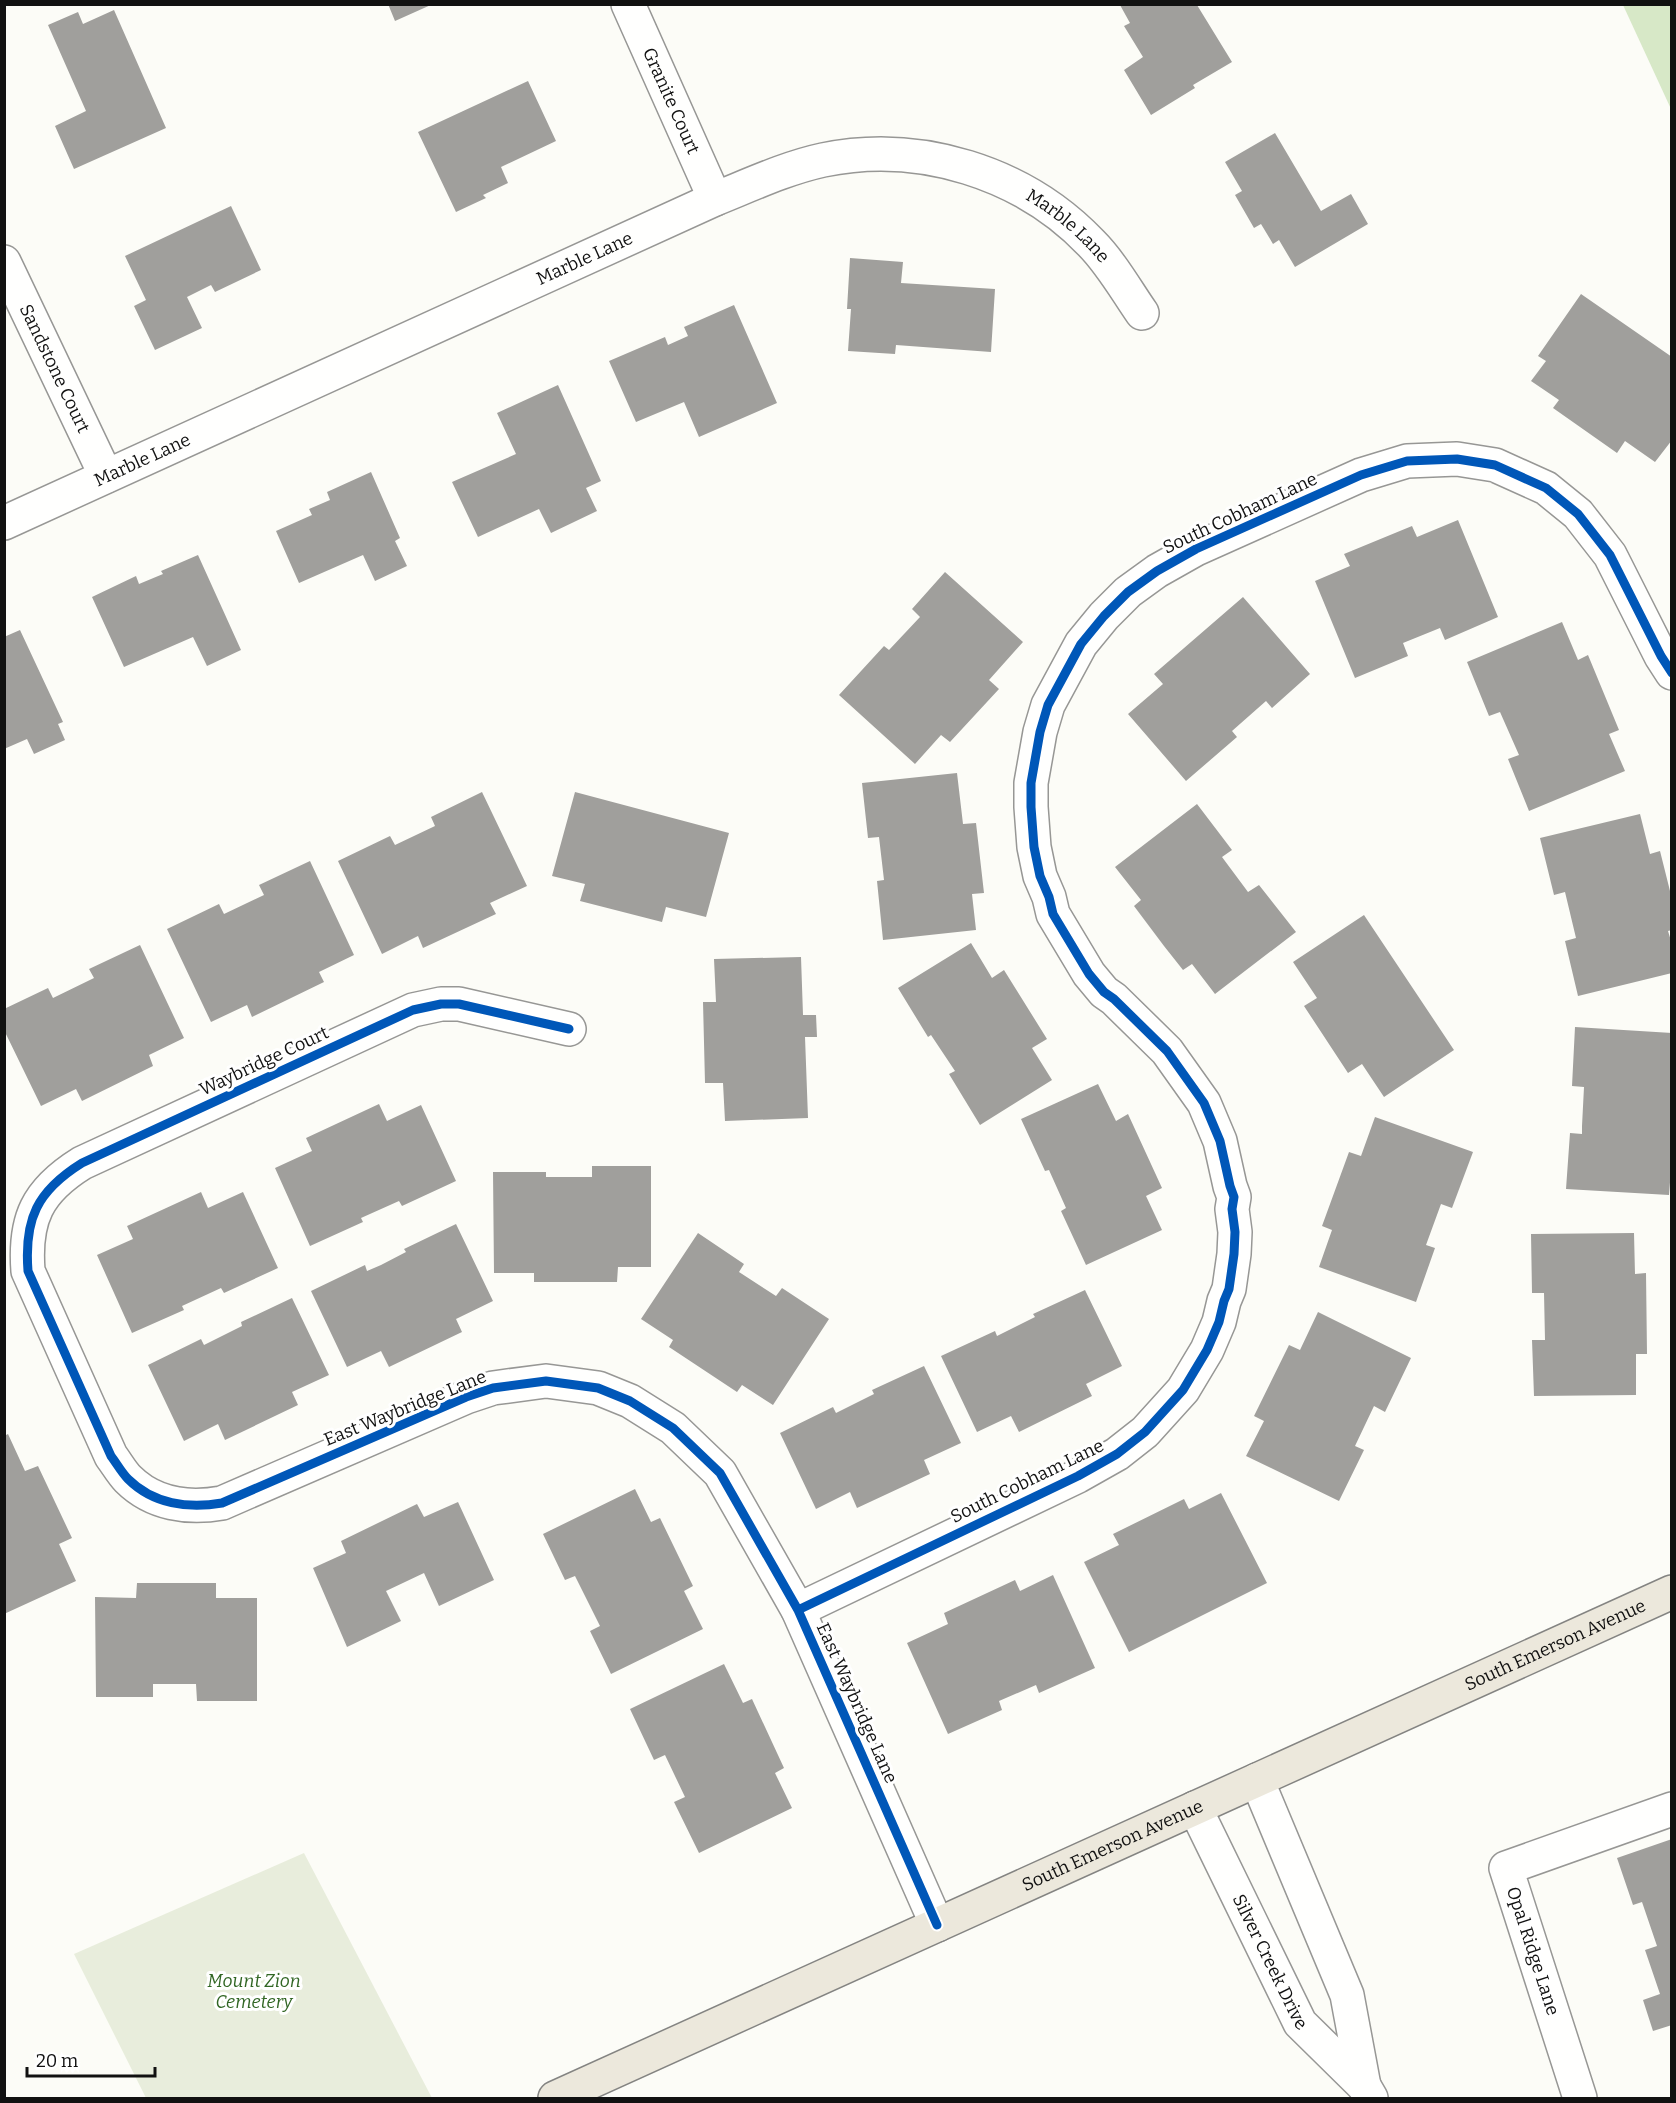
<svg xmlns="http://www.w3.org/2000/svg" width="1676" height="2103" font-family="Bitter,serif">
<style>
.forest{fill:#d7e8c7}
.cemetery{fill:#e8eddc}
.building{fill:#a09f9c}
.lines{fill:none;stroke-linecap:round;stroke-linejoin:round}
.minor-casing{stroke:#979795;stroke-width:36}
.major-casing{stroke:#848482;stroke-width:36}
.minor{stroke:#fffffe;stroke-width:33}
.major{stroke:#ece8dc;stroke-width:33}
.cycleway-casing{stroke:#fff;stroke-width:13}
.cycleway{stroke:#0057b8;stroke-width:9}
.labels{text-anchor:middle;stroke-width:6;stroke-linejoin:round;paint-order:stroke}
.street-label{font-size:18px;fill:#111;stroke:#fff}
.park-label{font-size:18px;font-style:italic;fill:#316624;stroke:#fff}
</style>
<rect width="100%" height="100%" fill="#fcfcf7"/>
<path class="forest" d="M 1623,5 L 1671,5 L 1671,109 Z"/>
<path class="cemetery" d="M 304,1853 L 432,2098 L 146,2098 L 74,1954 Z"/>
<path class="building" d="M 388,4 L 433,4 L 395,21 Z
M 1120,5 L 1197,5 L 1232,62 L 1193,85 L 1195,88 L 1151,115 L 1124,70 L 1143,57 L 1124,26 L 1130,23 Z
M 114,10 L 166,128 L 74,169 L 55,126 L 86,111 L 48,25 L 78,12 L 83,24 Z
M 528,81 L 556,141 L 501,167 L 508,183 L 483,195 L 486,198 L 456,212 L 418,132 Z
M 1275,133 L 1321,211 L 1351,194 L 1368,224 L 1295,267 L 1279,240 L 1273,244 L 1261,224 L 1254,228 L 1235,195 L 1242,191 L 1225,162 Z
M 231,206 L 261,270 L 215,292 L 211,285 L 187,297 L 202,328 L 155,350 L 134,306 L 146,300 L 125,256 Z
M 850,258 L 903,262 L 901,283 L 995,289 L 991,352 L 896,345 L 895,354 L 848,351 L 851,309 L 847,309 Z
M 1581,294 L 1672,357 L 1672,440 L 1655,462 L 1625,441 L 1617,453 L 1553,408 L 1559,400 L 1531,381 L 1546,361 L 1538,356 Z
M 734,305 L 777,403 L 699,437 L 684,402 L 636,422 L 609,361 L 665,337 L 668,345 L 688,336 L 684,327 Z
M 558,385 L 601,481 L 586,488 L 597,511 L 551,533 L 539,509 L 478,537 L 452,482 L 516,454 L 497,413 Z
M 371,472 L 400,538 L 395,541 L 407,566 L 375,581 L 363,555 L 299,583 L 276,531 L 312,515 L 309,509 L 330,500 L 327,492 Z
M 1458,520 L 1498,617 L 1445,640 L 1440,628 L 1403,643 L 1408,656 L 1355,678 L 1315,581 L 1350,566 L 1344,554 L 1412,526 L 1417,537 Z
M 198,555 L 241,650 L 207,666 L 193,637 L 124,667 L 92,597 L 136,576 L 139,584 L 163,574 L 161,571 Z
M 945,572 L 1023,642 L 989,680 L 999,689 L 950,742 L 941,735 L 915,764 L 839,695 L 884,646 L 889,650 L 920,617 L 912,609 Z
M 1243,597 L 1310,674 L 1272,708 L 1266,701 L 1232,731 L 1237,737 L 1186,781 L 1128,714 L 1163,684 L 1154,674 Z
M 1562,622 L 1578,660 L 1588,655 L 1619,730 L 1609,734 L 1625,771 L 1529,811 L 1508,759 L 1519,755 L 1500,712 L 1489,716 L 1467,662 Z
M 20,630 L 63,722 L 58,724 L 65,740 L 34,754 L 27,739 L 4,749 L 4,637 Z
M 957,773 L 963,824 L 976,823 L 984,893 L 972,894 L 976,930 L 883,940 L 877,881 L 884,880 L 879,837 L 868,838 L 862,783 Z
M 482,792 L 527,886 L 490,903 L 496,914 L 423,948 L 418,936 L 382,954 L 338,861 L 390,836 L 395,845 L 435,826 L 431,817 Z
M 575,792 L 729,833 L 706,917 L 666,907 L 662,922 L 580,901 L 585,884 L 552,876 Z
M 1197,804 L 1232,850 L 1222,857 L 1248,892 L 1259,885 L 1296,932 L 1215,994 L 1192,964 L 1183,970 L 1164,946 L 1134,906 L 1141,900 L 1115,867 Z
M 1640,814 L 1650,854 L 1660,851 L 1672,899 L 1672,930 L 1668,931 L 1672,944 L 1672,973 L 1578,996 L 1565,941 L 1576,938 L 1565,892 L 1554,895 L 1540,838 Z
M 310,861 L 354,955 L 319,972 L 324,982 L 252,1017 L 247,1005 L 211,1022 L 167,929 L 219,904 L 224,914 L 264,895 L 259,885 Z
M 1364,915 L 1454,1050 L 1384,1097 L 1362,1064 L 1348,1073 L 1304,1006 L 1317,998 L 1293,962 Z
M 971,943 L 992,978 L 1004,970 L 1047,1039 L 1032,1048 L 1052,1080 L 980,1125 L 949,1074 L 955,1071 L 931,1035 L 928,1037 L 898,988 Z
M 140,945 L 184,1038 L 149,1055 L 153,1066 L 82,1101 L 76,1089 L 41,1106 L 4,1030 L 4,1009 L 48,988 L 53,998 L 94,978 L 89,969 Z
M 801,957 L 803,1015 L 816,1015 L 817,1037 L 805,1037 L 808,1118 L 725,1121 L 723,1083 L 705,1083 L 703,1002 L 716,1002 L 714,959 Z
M 1575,1027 L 1672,1033 L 1672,1157 L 1669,1195 L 1566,1189 L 1570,1133 L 1582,1134 L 1582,1126 L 1584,1087 L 1572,1086 Z
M 1098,1084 L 1116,1121 L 1128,1114 L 1162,1188 L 1146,1196 L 1162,1230 L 1086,1265 L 1061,1211 L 1066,1208 L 1049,1170 L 1045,1171 L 1021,1119 Z
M 379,1104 L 387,1121 L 421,1105 L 456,1181 L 402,1206 L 399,1201 L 361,1218 L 363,1222 L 310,1246 L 275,1168 L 312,1151 L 306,1138 Z
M 1375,1117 L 1473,1152 L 1452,1208 L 1441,1204 L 1426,1245 L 1435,1248 L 1416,1302 L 1319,1267 L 1332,1230 L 1322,1226 L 1349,1152 L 1361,1156 Z
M 592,1166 L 651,1166 L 651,1267 L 618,1267 L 617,1282 L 534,1282 L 534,1273 L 494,1273 L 493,1172 L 546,1172 L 546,1177 L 592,1177 Z
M 201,1192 L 208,1208 L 243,1192 L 278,1268 L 224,1293 L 221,1288 L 182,1306 L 184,1310 L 132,1333 L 97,1255 L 133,1239 L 127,1226 Z
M 456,1224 L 493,1301 L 456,1319 L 462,1332 L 389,1367 L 381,1351 L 347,1367 L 311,1291 L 365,1265 L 367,1271 L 381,1265 L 406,1252 L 404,1249 Z
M 698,1233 L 744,1264 L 739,1272 L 776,1296 L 782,1288 L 829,1319 L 773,1405 L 742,1385 L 737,1392 L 669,1347 L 673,1340 L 641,1319 Z
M 1634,1233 L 1635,1274 L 1646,1273 L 1647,1354 L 1636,1354 L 1636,1395 L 1534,1396 L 1532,1340 L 1545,1340 L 1544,1293 L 1532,1293 L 1531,1234 Z
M 1085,1290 L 1122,1366 L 1086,1384 L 1092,1396 L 1019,1432 L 1011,1416 L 977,1432 L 941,1356 L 995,1331 L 997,1336 L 1035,1317 L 1033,1314 Z
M 292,1298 L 329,1375 L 292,1392 L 298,1405 L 225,1440 L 218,1424 L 184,1441 L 148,1365 L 201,1339 L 204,1345 L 242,1326 L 241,1322 Z
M 1318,1312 L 1411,1358 L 1385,1412 L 1374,1406 L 1355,1446 L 1364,1450 L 1339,1501 L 1246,1456 L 1264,1421 L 1254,1416 L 1289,1345 L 1300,1350 Z
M 924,1366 L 961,1443 L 924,1460 L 930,1474 L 857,1508 L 850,1492 L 816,1509 L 780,1433 L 833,1407 L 836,1413 L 874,1394 L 872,1390 Z
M 8,1434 L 25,1471 L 38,1466 L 72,1538 L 59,1544 L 76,1581 L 4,1614 L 4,1436 Z
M 635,1489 L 651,1522 L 660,1518 L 693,1586 L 684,1591 L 703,1629 L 611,1674 L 590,1631 L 600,1626 L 575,1576 L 565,1580 L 543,1534 Z
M 1221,1493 L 1267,1583 L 1129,1652 L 1084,1562 L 1119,1545 L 1113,1534 L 1184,1499 L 1189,1509 Z
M 458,1502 L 494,1580 L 439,1606 L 424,1573 L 386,1591 L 401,1621 L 347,1647 L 313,1568 L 346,1553 L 341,1541 L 417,1504 L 424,1517 Z
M 1053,1575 L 1095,1668 L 1039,1693 L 1036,1685 L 999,1701 L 1002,1710 L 948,1734 L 907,1643 L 948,1624 L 944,1613 L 1015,1580 L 1020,1591 Z
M 137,1583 L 216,1583 L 216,1598 L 257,1598 L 257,1701 L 197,1701 L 196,1684 L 153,1684 L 153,1697 L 96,1697 L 95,1597 L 136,1598 Z
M 724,1664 L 743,1703 L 752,1699 L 784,1768 L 775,1773 L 792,1808 L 699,1853 L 674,1802 L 685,1797 L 665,1755 L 654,1760 L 630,1709 Z
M 1672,1839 L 1672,2025 L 1653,2031 L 1643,2000 L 1660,1994 L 1645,1950 L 1657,1946 L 1642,1902 L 1633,1905 L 1617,1858 Z"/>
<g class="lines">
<g class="minor-casing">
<g id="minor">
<path id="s1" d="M 628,4 L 715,199"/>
<path id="s2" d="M 4,262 L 106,476"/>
<path id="s3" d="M 4,523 L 715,199 C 750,185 786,168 823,160 C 919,140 1023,172 1091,243 C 1111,263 1126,290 1142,313"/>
<path d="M 569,1029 L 459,1004 L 441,1004 L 413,1010 L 82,1163 C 37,1191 24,1219 28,1271 L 111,1456 C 117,1464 122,1473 128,1479 C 153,1504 188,1509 222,1503 L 466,1397 L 493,1388 L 546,1381 L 598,1388 L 630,1401 L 673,1428 L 720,1473 L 798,1610 L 937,1925"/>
<path d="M 798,1610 L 1078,1476 L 1117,1454 L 1145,1432 L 1183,1390 L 1207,1350 L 1219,1322 L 1224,1301 L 1229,1289 L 1234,1254 L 1235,1232 L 1232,1209 L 1234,1197 L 1230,1186 L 1220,1141 L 1204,1103 L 1167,1051 L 1114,999 L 1104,992 L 1089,974 L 1053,914 L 1049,897 L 1040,876 L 1034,847 L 1031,807 L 1031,783 L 1040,732 L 1048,705 L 1081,644 L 1104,616 L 1128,592 L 1157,571 L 1196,549 L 1361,475 L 1407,461 L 1457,459 L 1495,465 L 1546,488 L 1578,514 L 1610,555 L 1661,656 L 1672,673"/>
<path d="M 1257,1780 L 1347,1995 L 1364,2086"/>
<path id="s4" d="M 1195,1808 L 1300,2023 L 1364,2086 L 1371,2098"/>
<path d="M 1580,2098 L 1506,1868 L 1672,1809"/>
</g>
</g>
<g class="major-casing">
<g id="major">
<path id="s5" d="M 555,2098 L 1672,1592"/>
</g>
</g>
<use href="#minor" class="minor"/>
<use href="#major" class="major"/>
<g class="cycleway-casing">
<path id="cycleway" d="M 569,1029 L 459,1004 L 441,1004 L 413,1010 L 82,1163 C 37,1191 24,1219 28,1271 L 111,1456 C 117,1464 122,1473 128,1479 C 153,1504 188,1509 222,1503 L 466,1397 L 493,1388 L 546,1381 L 598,1388 L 630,1401 L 673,1428 L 720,1473 L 798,1610 L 937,1925
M 798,1610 L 1078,1476 L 1117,1454 L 1145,1432 L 1183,1390 L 1207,1350 L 1219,1322 L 1224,1301 L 1229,1289 L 1234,1254 L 1235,1232 L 1232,1209 L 1234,1197 L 1230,1186 L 1220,1141 L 1204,1103 L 1167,1051 L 1114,999 L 1104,992 L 1089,974 L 1053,914 L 1049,897 L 1040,876 L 1034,847 L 1031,807 L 1031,783 L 1040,732 L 1048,705 L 1081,644 L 1104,616 L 1128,592 L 1157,571 L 1196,549 L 1361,475 L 1407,461 L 1457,459 L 1495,465 L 1546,488 L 1578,514 L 1610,555 L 1661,656 L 1672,673"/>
</g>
<use href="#cycleway" class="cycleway"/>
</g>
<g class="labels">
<g class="street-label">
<text dy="6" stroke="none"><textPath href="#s1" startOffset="106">Granite Court</textPath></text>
<text dy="6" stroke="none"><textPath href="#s3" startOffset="1160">Marble Lane</textPath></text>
<text dy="6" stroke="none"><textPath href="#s3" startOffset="638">Marble Lane</textPath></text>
<text dy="6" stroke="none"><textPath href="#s2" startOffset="118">Sandstone Court</textPath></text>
<text dy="6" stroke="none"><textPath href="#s3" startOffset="152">Marble Lane</textPath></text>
<text transform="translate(1240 513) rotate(-25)" y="6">South Cobham Lane</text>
<text transform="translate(264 1061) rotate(-25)" y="6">Waybridge Court</text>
<text transform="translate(405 1408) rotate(-22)" y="6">East Waybridge Lane</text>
<text transform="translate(1027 1481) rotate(-26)" y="6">South Cobham Lane</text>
<text dy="6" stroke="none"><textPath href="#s5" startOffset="1098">South Emerson Avenue</textPath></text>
<text transform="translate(857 1703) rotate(66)" y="6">East Waybridge Lane</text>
<text dy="6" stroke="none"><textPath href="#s5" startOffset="612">South Emerson Avenue</textPath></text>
<text transform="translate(1533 1951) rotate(72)" y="6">Opal Ridge Lane</text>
<text dy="6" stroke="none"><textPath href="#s4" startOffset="171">Silver Creek Drive</textPath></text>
</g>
<g class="park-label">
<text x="254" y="1987">Mount Zion<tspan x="254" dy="21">Cemetery</tspan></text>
</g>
</g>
<rect width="1676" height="2103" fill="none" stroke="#111111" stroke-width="12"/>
<path d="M27 2067v9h128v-9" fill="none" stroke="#111111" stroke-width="3"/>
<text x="36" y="2067" font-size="18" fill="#111111" stroke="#ffffff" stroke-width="4.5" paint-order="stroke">20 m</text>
</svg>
